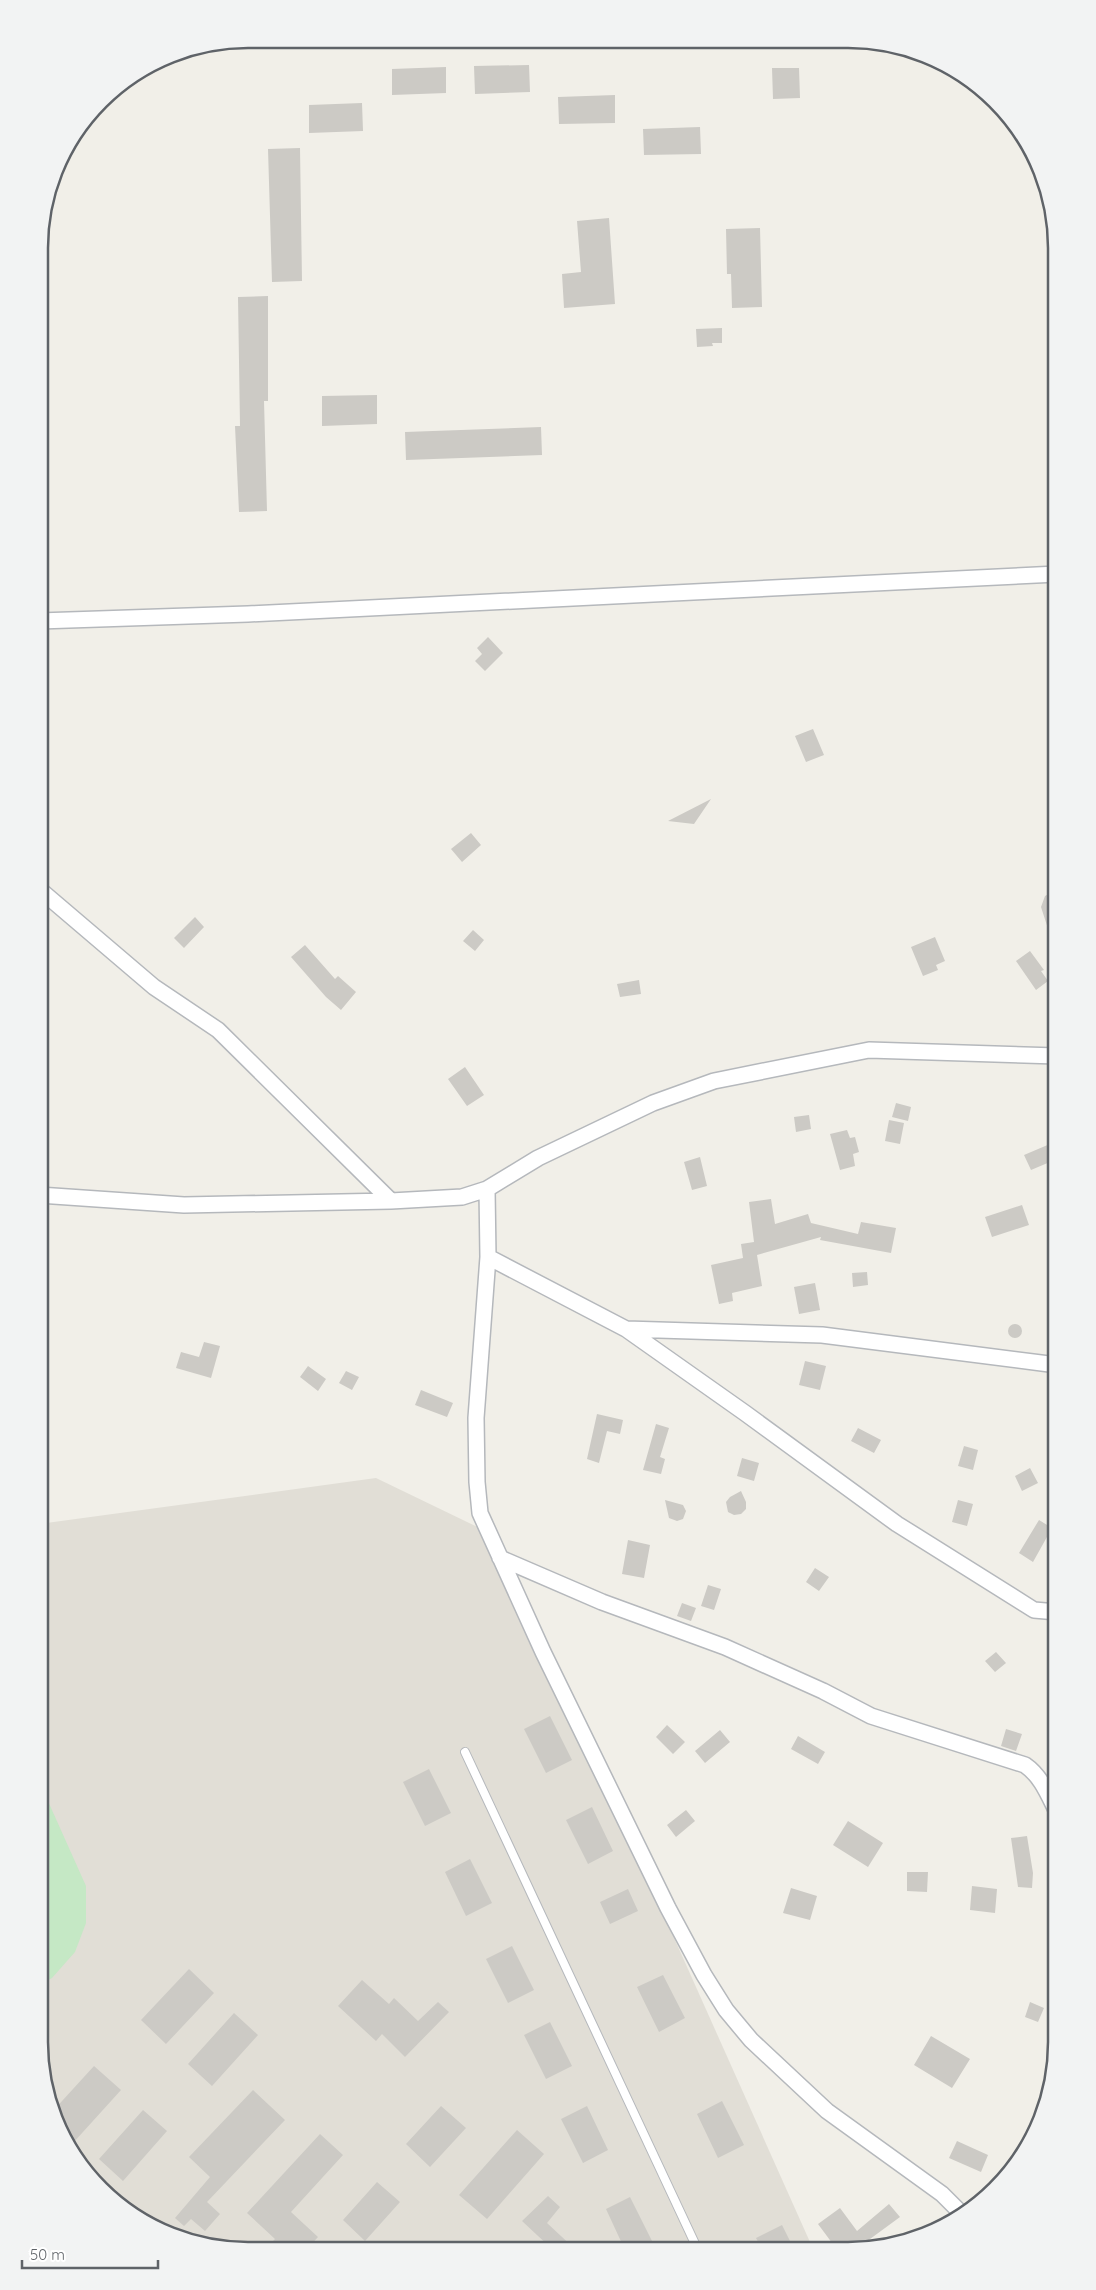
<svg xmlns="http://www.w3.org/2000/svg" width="1096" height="2290" font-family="Quicksand,sans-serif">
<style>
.education{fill:#e1ded6}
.green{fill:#c5e8c5}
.building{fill:#cccac5}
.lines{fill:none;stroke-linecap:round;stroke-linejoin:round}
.service-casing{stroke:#b5b8bc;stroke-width:10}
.minor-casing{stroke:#b5b8bc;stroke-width:18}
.service{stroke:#fff;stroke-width:8}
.minor{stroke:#fff;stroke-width:15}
.rim{fill:none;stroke:#5f6368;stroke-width:2.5}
</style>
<rect width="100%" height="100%" fill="#f1efe8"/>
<path class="education" d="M 376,1478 L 494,1535 L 814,2251 L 207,2247 L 156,2230 L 110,2199 L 67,2147 L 46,2097 L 39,2042 L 39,1524 Z"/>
<path class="green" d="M 39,1781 L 86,1886 L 86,1923 L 75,1952 L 52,1978 L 39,1985 Z"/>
<path class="building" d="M 529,65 L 530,92 L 475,94 L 474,66 Z
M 446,67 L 446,93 L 392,95 L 392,69 Z
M 772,68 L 799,68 L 800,98 L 773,99 Z
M 615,95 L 615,123 L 559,124 L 558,97 Z
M 362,103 L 363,131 L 309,133 L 309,105 Z
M 700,127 L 701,154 L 644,155 L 643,129 Z
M 300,148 L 302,281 L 272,282 L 268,149 Z
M 609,218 L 615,304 L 564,308 L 562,274 L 581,272 L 577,221 Z
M 760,228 L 762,307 L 732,308 L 731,274 L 727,274 L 726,229 Z
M 268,296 L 268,401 L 264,401 L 267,511 L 239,512 L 235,426 L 240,426 L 238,297 Z
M 722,328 L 722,343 L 712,343 L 713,346 L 697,347 L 696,329 Z
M 377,395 L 377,424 L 322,426 L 322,396 Z
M 541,427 L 542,455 L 406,460 L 405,432 Z
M 488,637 L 503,653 L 485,671 L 475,661 L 482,654 L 477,648 Z
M 813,729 L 824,755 L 806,762 L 795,736 Z
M 711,799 L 694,824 L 668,821 Z
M 471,833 L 481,845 L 462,862 L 451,849 Z
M 1057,889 L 1057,947 L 1054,947 L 1041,907 L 1045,896 Z
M 195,917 L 204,927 L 184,948 L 174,938 Z
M 473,930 L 484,940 L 475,951 L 463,941 Z
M 935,937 L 945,961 L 936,965 L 938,970 L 923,976 L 911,947 Z
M 305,945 L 335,979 L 338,976 L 356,992 L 341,1010 L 326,997 L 291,957 Z
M 1030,951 L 1044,970 L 1041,971 L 1048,981 L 1036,990 L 1016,961 Z
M 639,980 L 641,994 L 620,997 L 617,984 Z
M 465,1067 L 484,1095 L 467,1106 L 448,1079 Z
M 896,1103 L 911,1107 L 908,1121 L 892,1117 Z
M 809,1115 L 811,1129 L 796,1132 L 794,1117 Z
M 889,1120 L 904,1123 L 900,1144 L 885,1141 Z
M 847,1130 L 850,1138 L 855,1137 L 859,1152 L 853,1154 L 855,1166 L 840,1170 L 830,1134 Z
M 1057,1141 L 1057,1159 L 1031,1170 L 1024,1155 Z
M 700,1157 L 707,1186 L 692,1190 L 684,1162 Z
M 771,1199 L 775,1224 L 808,1214 L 811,1223 L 858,1234 L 861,1222 L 896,1228 L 891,1253 L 820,1240 L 821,1237 L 757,1255 L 762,1286 L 732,1293 L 733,1301 L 719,1304 L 711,1265 L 743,1258 L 741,1244 L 754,1242 L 749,1202 Z
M 1022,1205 L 1029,1225 L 992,1237 L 985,1217 Z
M 867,1272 L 868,1285 L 853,1287 L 852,1273 Z
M 815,1283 L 820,1310 L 799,1314 L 794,1287 Z
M1008 1331a7 7 0 1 1 14 0a7 7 0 1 1-14 0Z
M 204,1342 L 220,1346 L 211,1378 L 176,1368 L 181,1352 L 199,1357 Z
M 805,1361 L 826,1366 L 820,1390 L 799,1385 Z
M 308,1366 L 326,1379 L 318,1391 L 300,1377 Z
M 346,1371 L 359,1377 L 352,1390 L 339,1383 Z
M 421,1390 L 453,1403 L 447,1417 L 415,1405 Z
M 597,1414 L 623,1420 L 620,1434 L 607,1431 L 599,1463 L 587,1459 Z
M 656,1424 L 669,1428 L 660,1457 L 665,1459 L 661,1474 L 643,1470 Z
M 858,1428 L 881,1440 L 874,1453 L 851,1441 Z
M 964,1446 L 978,1450 L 973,1470 L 958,1466 Z
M 742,1458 L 759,1463 L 754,1481 L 737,1476 Z
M 1030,1468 L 1038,1483 L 1022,1491 L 1015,1476 Z
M 741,1491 L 746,1502 L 746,1509 L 741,1514 L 734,1515 L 728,1512 L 726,1502 L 730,1497 Z
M 665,1500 L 683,1505 L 686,1511 L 683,1519 L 677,1521 L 669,1518 Z
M 958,1500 L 973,1504 L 967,1526 L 952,1522 Z
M 1039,1520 L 1052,1528 L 1033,1562 L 1019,1553 Z
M 628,1540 L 650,1545 L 644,1578 L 622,1574 Z
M 815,1568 L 829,1577 L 819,1591 L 806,1582 Z
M 708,1585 L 721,1589 L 714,1610 L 701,1606 Z
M 682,1603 L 696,1608 L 691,1621 L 677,1616 Z
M 996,1652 L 1006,1663 L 995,1672 L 985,1661 Z
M 550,1716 L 572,1760 L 546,1773 L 524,1729 Z
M 667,1725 L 685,1742 L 673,1754 L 656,1737 Z
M 1006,1729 L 1022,1734 L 1016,1751 L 1001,1746 Z
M 720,1730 L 730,1742 L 705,1763 L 695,1751 Z
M 798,1736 L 825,1752 L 818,1764 L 791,1749 Z
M 429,1769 L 451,1813 L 425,1826 L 403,1782 Z
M 592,1807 L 613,1851 L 588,1864 L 566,1820 Z
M 686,1810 L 695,1821 L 676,1837 L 667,1825 Z
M 848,1821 L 883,1843 L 868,1867 L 833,1845 Z
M 1027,1836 L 1033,1873 L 1032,1888 L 1018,1887 L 1011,1838 Z
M 470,1859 L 492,1903 L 466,1916 L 445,1872 Z
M 907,1872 L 928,1872 L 927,1892 L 907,1891 Z
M 972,1886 L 997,1889 L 995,1913 L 970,1910 Z
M 791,1888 L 817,1896 L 810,1920 L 783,1913 Z
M 628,1889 L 638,1911 L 610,1924 L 600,1902 Z
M 512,1946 L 534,1990 L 508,2003 L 486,1959 Z
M 189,1969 L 214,1993 L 166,2044 L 141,2020 Z
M 663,1975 L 685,2018 L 659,2032 L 637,1987 Z
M 362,1980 L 389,2004 L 394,1998 L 418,2021 L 438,2002 L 449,2012 L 405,2057 L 382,2034 L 376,2041 L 338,2006 Z
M 1030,2002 L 1044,2008 L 1038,2022 L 1025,2017 Z
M 234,2013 L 258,2035 L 212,2086 L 188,2064 Z
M 550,2022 L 572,2066 L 546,2079 L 524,2035 Z
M 931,2036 L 970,2059 L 952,2088 L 914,2065 Z
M 94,2066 L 121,2090 L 73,2143 L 61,2132 L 52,2112 Z
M 253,2090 L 285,2120 L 207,2202 L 220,2214 L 205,2231 L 191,2219 L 184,2226 L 175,2218 L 210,2177 L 189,2157 Z
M 722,2101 L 744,2145 L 718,2158 L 697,2114 Z
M 441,2106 L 466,2128 L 430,2167 L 406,2144 Z
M 587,2106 L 608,2150 L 583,2163 L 561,2119 Z
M 143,2110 L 167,2131 L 123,2181 L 99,2159 Z
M 517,2130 L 544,2154 L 487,2219 L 459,2195 Z
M 320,2134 L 343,2155 L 291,2212 L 318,2237 L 308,2248 L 281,2248 L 273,2241 L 275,2239 L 247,2213 Z
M 957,2141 L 988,2155 L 981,2172 L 949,2158 Z
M 377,2182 L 400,2202 L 365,2241 L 343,2220 Z
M 548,2196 L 560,2207 L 547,2223 L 576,2250 L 552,2249 L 522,2221 Z
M 630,2197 L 652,2241 L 635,2250 L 625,2250 L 606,2209 Z
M 889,2204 L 900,2217 L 855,2250 L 838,2251 L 818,2224 L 840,2208 L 857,2231 Z
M 782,2225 L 795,2251 L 763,2251 L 756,2238 Z"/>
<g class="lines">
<g class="service-casing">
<path id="service" d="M 465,1752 L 698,2250"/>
</g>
<g class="minor-casing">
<path id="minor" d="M 39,621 L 248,614 L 1057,574
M 39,889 L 154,987 L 218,1030 L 391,1201
M 1057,986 L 1057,976
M 487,1189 L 488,1257 L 476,1418 L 477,1482 L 480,1513 L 543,1652 L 668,1908 L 704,1975 L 726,2010 L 751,2040 L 827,2111 L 942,2194 L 964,2216
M 39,1195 L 184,1205 L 391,1201 L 462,1197 L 487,1189 L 538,1158 L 653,1103 L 714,1081 L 869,1050 L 1057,1056
M 488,1257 L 626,1329 L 745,1413 L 897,1524 L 1034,1610 L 1057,1612
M 626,1329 L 822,1335 L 1057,1365
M 500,1558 L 602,1602 L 725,1647 L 823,1691 L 871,1716 L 1025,1765 C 1041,1776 1048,1794 1057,1812"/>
</g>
<use href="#service" class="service"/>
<use href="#minor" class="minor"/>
</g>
<path d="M0 0H1096V2290H0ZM248 48H848A200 200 0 0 1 1048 248V2042A200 200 0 0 1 848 2242H248A200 200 0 0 1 48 2042V248A200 200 0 0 1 248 48Z" fill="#f2f3f3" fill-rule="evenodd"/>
<path class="rim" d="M248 48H848A200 200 0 0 1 1048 248V2042A200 200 0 0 1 848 2242H248A200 200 0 0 1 48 2042V248A200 200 0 0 1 248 48Z"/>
<path d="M22 2260v8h136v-8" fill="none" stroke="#5f6368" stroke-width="2.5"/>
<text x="30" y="2260" font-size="15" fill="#5f6368" stroke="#ffffff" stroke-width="4" paint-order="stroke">50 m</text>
</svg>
